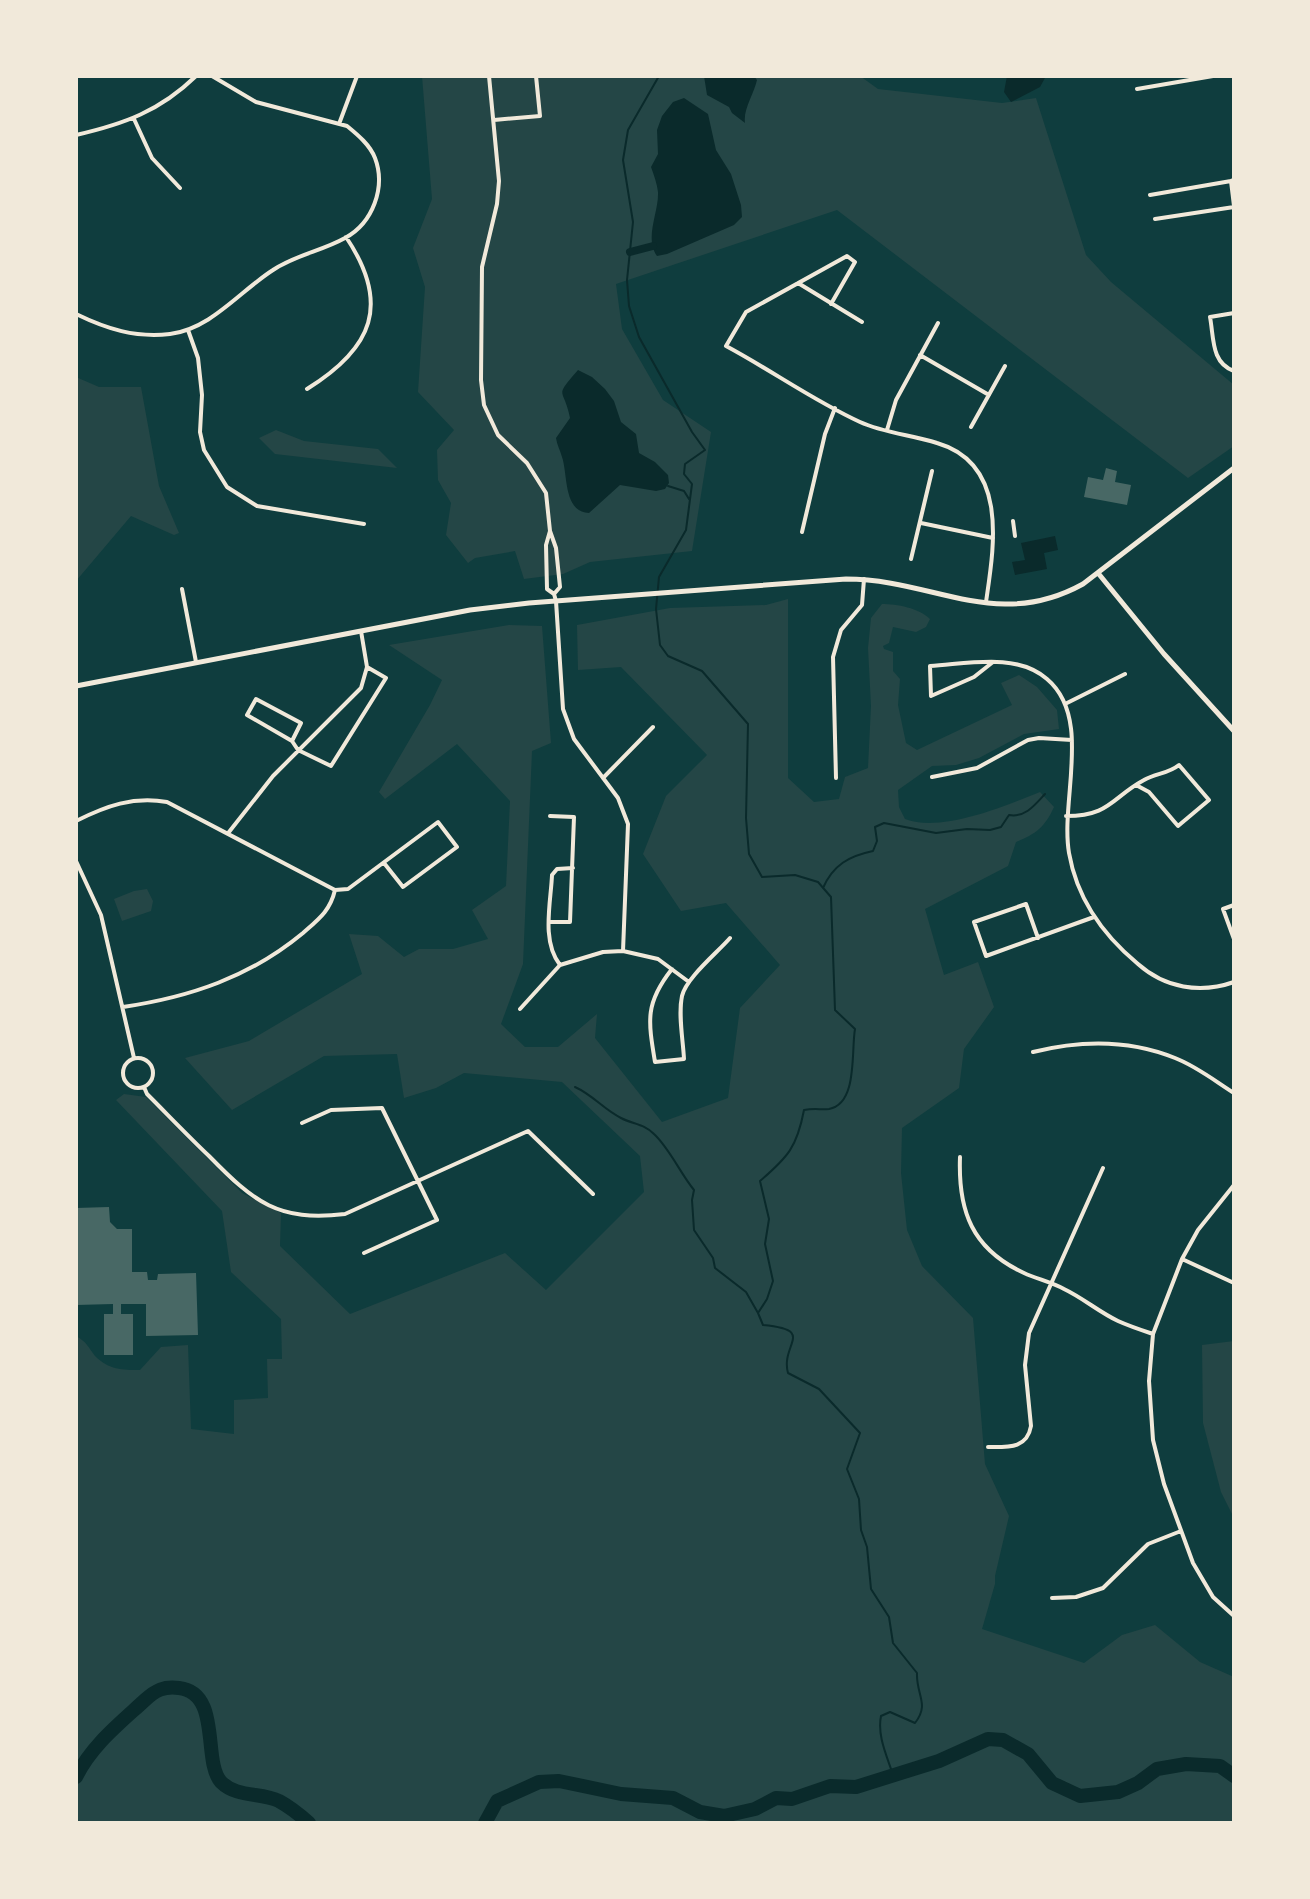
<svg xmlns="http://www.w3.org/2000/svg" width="1310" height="1899" font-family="Karla,sans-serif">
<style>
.green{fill:#244646}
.water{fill:#0a2a2b}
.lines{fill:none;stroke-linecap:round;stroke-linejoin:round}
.stream{stroke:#0a2a2b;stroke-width:2}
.canal{stroke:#0a2a2b;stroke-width:8}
.river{stroke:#0a2a2b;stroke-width:14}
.building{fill:#486865}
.minor{stroke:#f1e9da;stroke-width:4}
.tertiary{stroke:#f1e9da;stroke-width:5}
</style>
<rect width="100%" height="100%" fill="#0f3d3e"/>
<path class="green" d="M 422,76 L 860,76 L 878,89 L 1002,103 L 1036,98 L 1086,255 L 1111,282 L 1234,385 L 1234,446 L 1188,478 L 837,210 L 616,284 L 622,329 L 663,400 L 711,432 L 692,551 L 590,562 L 563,574 L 524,579 L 515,551 L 475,558 L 468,563 L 446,535 L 451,503 L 438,480 L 437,450 L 454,430 L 418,392 L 425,287 L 413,248 L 432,199 Z
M 76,377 L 99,387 L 141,387 L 159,486 L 179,533 L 174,535 L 131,516 L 76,581 Z
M 276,430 L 304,441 L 378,449 L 397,468 L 275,454 L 259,438 Z
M 788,599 L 788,778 L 814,802 L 839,799 L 845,777 L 868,768 L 871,706 L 868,648 L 871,618 L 882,604 C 897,604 919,608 930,619 L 926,627 L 916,632 L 893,627 L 889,643 L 883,646 L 884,649 L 893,652 L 893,671 L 900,679 L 898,705 L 906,743 L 917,750 L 1012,705 L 1001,683 L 1019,675 L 1037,687 L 1057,710 L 1059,729 L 1024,734 L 979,758 L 956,765 L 932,766 L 898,790 L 899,807 L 905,819 C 941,833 1005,806 1040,792 L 1054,807 C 1045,827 1036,834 1016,842 L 1008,866 L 925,909 L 944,975 L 978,962 L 994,1007 L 964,1049 L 959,1088 L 902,1128 L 901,1173 L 907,1230 L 922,1266 L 973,1318 L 985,1464 L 1009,1516 L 995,1576 L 995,1584 L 982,1629 L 1084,1663 L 1122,1635 L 1155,1625 L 1200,1662 L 1234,1677 L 1234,1823 L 76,1823 L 76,1336 C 87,1342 88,1347 95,1356 C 109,1370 122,1370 140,1370 L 161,1347 L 188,1345 L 191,1429 L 234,1434 L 234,1400 L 268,1398 L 267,1359 L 282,1359 L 281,1319 L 231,1272 L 222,1211 L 116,1100 L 124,1094 L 146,1097 L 242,1193 L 281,1213 L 280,1246 L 350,1314 L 505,1253 L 546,1290 L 644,1192 L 640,1156 L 562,1082 L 464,1073 L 436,1088 L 404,1098 L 397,1054 L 324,1056 L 232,1110 L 185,1058 L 249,1041 L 362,974 L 349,934 L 378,936 L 404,957 L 419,949 L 453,949 L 488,939 L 472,910 L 506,886 L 510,801 L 457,744 L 385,799 L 379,792 L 430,705 L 442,680 L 389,645 L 509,625 L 542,626 L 551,743 L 532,751 L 523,964 L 501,1024 L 525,1047 L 558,1047 L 597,1014 L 595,1038 L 662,1122 L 728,1098 L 740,1008 L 780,965 L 726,903 L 681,911 L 643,854 L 666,796 L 707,755 L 621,667 L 578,670 L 577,625 L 670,608 L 766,605 Z
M 147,889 L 153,901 L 151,911 L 122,921 L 114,899 L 134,891 Z
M 1234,1341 L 1234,1518 L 1221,1492 L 1203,1423 L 1202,1345 Z"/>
<path class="water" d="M 704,76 L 754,76 L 757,80 C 754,94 743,109 745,123 L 732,113 L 729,107 L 707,95 Z
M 1007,76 L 1046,76 L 1040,87 L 1011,102 L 1004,92 Z
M 684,98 L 708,114 L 716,150 L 731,174 L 741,205 L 742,217 L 734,225 L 667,254 L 657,256 C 644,238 659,212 658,192 C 657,184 654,175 651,167 L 658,154 L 657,130 L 662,116 L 673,102 Z
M 578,370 L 592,377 L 605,389 L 614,401 L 621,422 L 636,434 L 639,453 L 655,462 L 668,475 L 669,483 L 665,489 L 656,491 L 620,485 L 589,513 C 563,512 568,474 562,457 C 560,450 557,445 556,438 L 570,418 C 564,387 553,399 578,370 Z
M 1055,536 L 1058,550 L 1044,553 L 1047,569 L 1015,575 L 1012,562 L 1025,560 L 1021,543 Z"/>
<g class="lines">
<path class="stream" d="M 659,76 L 628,130 L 623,160 L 633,222 L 627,280 L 629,306 L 639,337 L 692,432 L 705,450 L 685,464 L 684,474 L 692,484 L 686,530 L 659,577 L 656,609 L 660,645 L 668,656 L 702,671 L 748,724 L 746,818 L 749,854 L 762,877 L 795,875 L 818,882 L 831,897 L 835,1010 L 855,1029 C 851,1051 858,1104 829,1109 C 821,1110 815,1108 804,1110 C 797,1147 788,1157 760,1181 L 769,1219 L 765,1244 L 773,1281 L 767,1299 L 758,1313 L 763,1325 C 817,1330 780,1344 788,1373 L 819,1389 L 860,1433 L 847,1469 L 859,1499 L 861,1530 L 867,1547 L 871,1589 L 889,1617 L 893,1643 L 917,1673 C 916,1695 930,1704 915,1723 L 890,1712 L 881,1716 C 877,1736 887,1756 893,1775
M 668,486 L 684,491 L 689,499
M 823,888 C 833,865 849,856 873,851 L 877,841 L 875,827 L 884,823 L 936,833 L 967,829 L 990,830 L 1001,827 L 1009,815 C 1025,818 1035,805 1045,794
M 575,1087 C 593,1095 603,1109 621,1118 C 632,1124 645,1124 654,1134 C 670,1149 680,1173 694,1190 L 692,1200 L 694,1230 L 713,1258 L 715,1268 L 746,1292 L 758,1313"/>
<path class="canal" d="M 630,252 L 653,246"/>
<path class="river" d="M 76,1777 C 92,1745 119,1724 145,1700 C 156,1690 164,1686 179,1688 C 222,1693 202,1761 221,1782 C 237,1798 261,1792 279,1801 C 290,1807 300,1815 309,1823
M 485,1823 L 497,1801 L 539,1782 L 559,1781 L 621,1794 L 673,1798 L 700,1812 L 724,1816 L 755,1809 L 776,1798 L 792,1799 L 830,1786 L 856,1787 L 939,1761 L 988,1739 L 1003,1740 L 1028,1754 L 1052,1783 L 1080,1796 L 1118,1792 L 1138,1783 L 1157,1769 L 1186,1764 L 1220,1766 L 1234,1776"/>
</g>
<path class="building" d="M 1106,468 L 1117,471 L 1115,482 L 1131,485 L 1127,505 L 1084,497 L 1088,477 L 1103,480 Z
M 109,1207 L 110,1222 L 117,1229 L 132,1229 L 132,1272 L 147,1272 L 148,1280 L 157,1280 L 158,1274 L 196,1273 L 198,1335 L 146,1336 L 146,1304 L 121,1304 L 121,1314 L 133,1314 L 133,1355 L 104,1355 L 104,1314 L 113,1314 L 113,1304 L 76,1305 L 76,1208 Z"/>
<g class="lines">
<path class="minor" d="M 489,76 L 499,181 L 497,204 L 482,267 L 481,380 L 484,405 L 498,435 L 527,463 L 546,493 L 550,531
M 1137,89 L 1213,76
M 134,119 L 152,158 L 180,188
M 494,120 L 540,116 L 536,76
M 339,124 L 357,76
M 76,135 C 124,124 160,111 196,76
M 1234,180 L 1231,181 L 1234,206
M 1150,195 L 1231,181
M 1155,219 L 1234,207
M 798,283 L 862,322
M 831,304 L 855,262 L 847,256 L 746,312 L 726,346 C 771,370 814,401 860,422 C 884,433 912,435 937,443 C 1009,464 994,547 986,602
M 1234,313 L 1210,317 C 1214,338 1211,363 1234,371
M 76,314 C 107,329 135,338 170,334 C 211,329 240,291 273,270 C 295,255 322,251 345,238 C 373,223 386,187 375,158 C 370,145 358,135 347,126 L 256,102 L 212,76
M 188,330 L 198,358 L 202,395 L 200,432 L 204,450 L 227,487 L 257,506 L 364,524
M 920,355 L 989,395
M 307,389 C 373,348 391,304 346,237
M 971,427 L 1005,366
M 887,430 L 896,400 L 938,323
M 1013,521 L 1015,536
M 921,523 L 993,538
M 802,532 L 825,434 L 835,408
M 911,559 L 932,471
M 182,589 L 196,662
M 554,594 L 560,587 L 556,548 L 550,531 L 546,545 L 547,589 L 554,594 L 556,601 L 563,709 L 574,739 L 618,798 L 628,824 L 623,951
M 993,662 L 974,677 L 931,696 L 930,666 C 967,664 1016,652 1047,679 C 1093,718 1060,800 1069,853 C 1077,899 1103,935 1138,964 C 1165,988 1200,994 1234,982
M 1067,703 L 1125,674
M 292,741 L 301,723 L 256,699 L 247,715 L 292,741 L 298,750 L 331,766 L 386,678 L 367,667
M 932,777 L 977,768 L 1028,740 L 1039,738 L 1072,740
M 603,778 L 653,727
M 836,778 L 833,657 L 841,630 L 862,605 L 864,579
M 550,816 L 574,817 L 570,922 L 550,922
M 1066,816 C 1110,816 1111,798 1144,780 C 1156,773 1168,774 1179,765 L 1209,800 L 1178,826 L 1149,792 L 1136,785
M 76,821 C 106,806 133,796 167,802 L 335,890 L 348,889 L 438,822 L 457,847 L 403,887 L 384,863
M 229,832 L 273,776 L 361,688 L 367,667 L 361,631
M 76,861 L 101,915 L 134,1058
M 1234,905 L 1223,909 L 1234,939
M 1038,938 L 1026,904 L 974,922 L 986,956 L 1094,917
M 560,965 C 541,941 551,902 552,875 L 557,869 L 573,868
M 672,969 C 645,1003 648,1020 655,1062 L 684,1059 C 683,1039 678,1015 682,996 C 686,978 718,952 730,938
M 123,1007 C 190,997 250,977 303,933 C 319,919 330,911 335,890
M 520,1009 L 560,965 L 603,952 L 623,951 L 658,959 L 689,982
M 1033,1052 C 1081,1040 1128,1039 1175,1058 C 1196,1066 1215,1081 1234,1093
M123 1073a15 15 0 1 1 30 0a15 15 0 1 1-30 0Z
M 144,1087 L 147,1094 C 168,1115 188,1136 209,1156 C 254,1202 278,1222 345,1214 L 528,1131 L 593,1194
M 302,1123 L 331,1110 L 382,1108 L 437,1220 L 364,1253
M 960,1157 C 958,1211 972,1249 1024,1273 C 1037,1279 1051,1282 1064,1289 C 1083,1298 1099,1312 1118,1321 C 1129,1326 1141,1330 1153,1334
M 1234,1185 L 1198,1230 L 1182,1259 L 1153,1334 L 1149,1381 L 1153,1440 L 1164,1484 L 1193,1563 L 1213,1597 L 1234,1616
M 1182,1259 L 1234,1283
M 988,1447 C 1008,1447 1027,1449 1031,1426 L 1025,1365 L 1029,1333 L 1103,1168
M 1052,1598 L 1076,1597 L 1103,1588 L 1148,1544 L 1181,1531"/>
<path class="tertiary" d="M 1098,573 L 1164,654 L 1234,731
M 76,686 L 470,610 L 529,603 L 846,579 C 934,579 996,632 1083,584 L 1234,468"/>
</g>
<rect width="1310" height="1899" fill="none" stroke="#f1e9da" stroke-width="156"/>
</svg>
